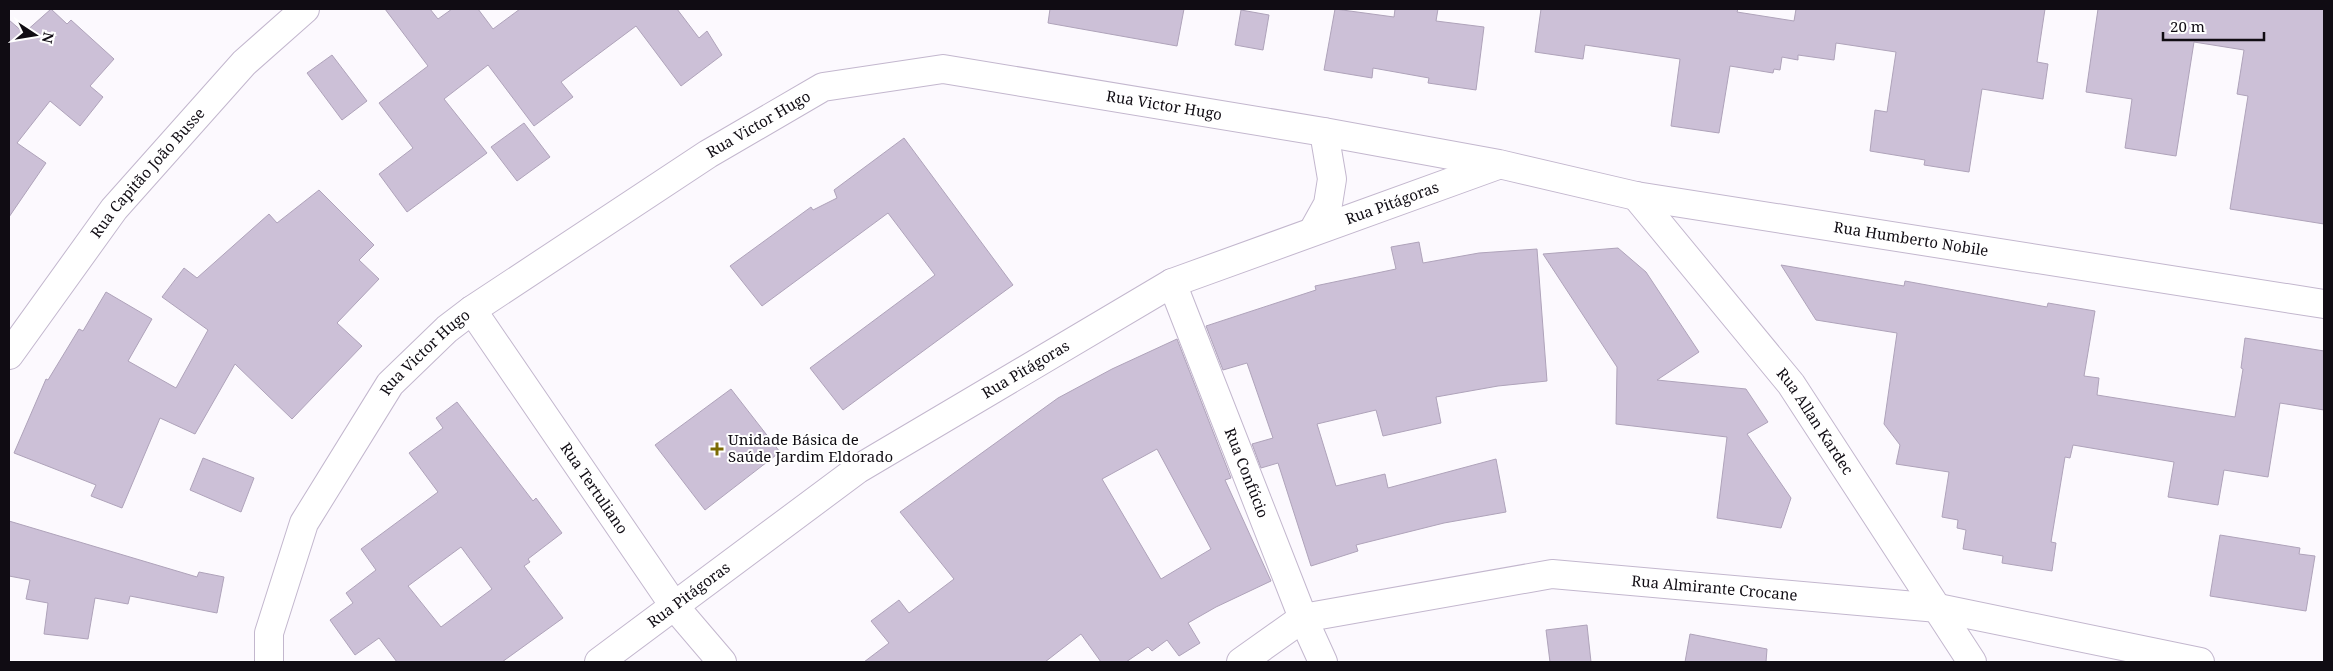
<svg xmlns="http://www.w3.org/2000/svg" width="2333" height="671" font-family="'Noto Serif',serif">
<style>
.building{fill:#ccc0d7;stroke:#afa3ba;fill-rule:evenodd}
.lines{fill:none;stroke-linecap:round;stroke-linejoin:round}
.street-casing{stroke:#c3b7ce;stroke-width:30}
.street{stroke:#fff;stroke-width:28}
.poi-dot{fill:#7b6b03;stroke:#fff;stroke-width:2}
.labels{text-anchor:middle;stroke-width:4;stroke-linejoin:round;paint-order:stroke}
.street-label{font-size:15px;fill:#100c13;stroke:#fff}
.poi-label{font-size:15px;fill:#100c13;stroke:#fff;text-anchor:start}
</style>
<rect width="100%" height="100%" fill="#fcf9fe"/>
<path class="building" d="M 51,9 L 67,24 L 71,20 L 114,59 L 90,86 L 103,97 L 80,126 L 50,101 L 17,143 L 46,163 L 9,217 L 9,20 L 24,33 Z
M 385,9 L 430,9 L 438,19 L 452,9 L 478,9 L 493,29 L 520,9 L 677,9 L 699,38 L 707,31 L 722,55 L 681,86 L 636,26 L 561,82 L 573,97 L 534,126 L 488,65 L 444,99 L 487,153 L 407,212 L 379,174 L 413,148 L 379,103 L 428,66 Z
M 1050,9 L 1184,9 L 1177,46 L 1048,23 Z
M 1335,9 L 1394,17 L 1395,9 L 1438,9 L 1436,21 L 1484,27 L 1476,90 L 1428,83 L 1429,78 L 1373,68 L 1372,78 L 1324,70 Z
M 1541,9 L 1738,9 L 1737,12 L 1794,21 L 1796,9 L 2045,9 L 2037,62 L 2048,64 L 2043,99 L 1982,89 L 1969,172 L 1924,165 L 1925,160 L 1870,151 L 1875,110 L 1887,112 L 1896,52 L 1836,43 L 1834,60 L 1798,55 L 1798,60 L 1782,57 L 1780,70 L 1774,69 L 1773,73 L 1730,66 L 1719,133 L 1671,126 L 1680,59 L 1585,45 L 1583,59 L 1535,52 Z
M 2098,9 L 2324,9 L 2324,224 L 2230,209 L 2248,96 L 2237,94 L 2244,50 L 2194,42 L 2176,156 L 2125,148 L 2132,99 L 2086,92 Z
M 1241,10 L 1269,15 L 1263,50 L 1235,45 Z
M 332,55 L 367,101 L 342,120 L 307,73 Z
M 524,123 L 550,157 L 517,181 L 491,147 Z
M 904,138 L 1013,285 L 843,410 L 810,368 L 935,275 L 888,213 L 762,306 L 730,266 L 811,207 L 813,210 L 837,198 L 834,190 Z
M 319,190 L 374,245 L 359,260 L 379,279 L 337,323 L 362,346 L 292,419 L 235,364 L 195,434 L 160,418 L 122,508 L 91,496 L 96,485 L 14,453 L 46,379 L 48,380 L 79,329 L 83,331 L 106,292 L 152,319 L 128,361 L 176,388 L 208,330 L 162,297 L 184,268 L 197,278 L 269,214 L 277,223 Z
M 1419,242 L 1423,263 L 1479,253 L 1537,249 L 1547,381 L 1498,386 L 1436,397 L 1441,423 L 1383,436 L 1376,410 L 1317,424 L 1336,486 L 1385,474 L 1388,488 L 1496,459 L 1506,512 L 1444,523 L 1356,545 L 1358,551 L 1311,566 L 1278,463 L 1261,468 L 1252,444 L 1273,438 L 1247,363 L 1223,370 L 1206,326 L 1316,290 L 1315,286 L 1396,269 L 1391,247 Z
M 1618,248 L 1646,272 L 1699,352 L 1657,380 L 1746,389 L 1768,422 L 1747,434 L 1791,498 L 1781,528 L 1717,518 L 1727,437 L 1616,424 L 1617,367 L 1543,254 Z
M 1781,265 L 1904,286 L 1905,281 L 2047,307 L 2048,303 L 2095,311 L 2084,376 L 2099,378 L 2097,395 L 2235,417 L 2243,369 L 2241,368 L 2245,338 L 2324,351 L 2324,410 L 2280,403 L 2268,477 L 2224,470 L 2218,505 L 2168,497 L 2174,462 L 2073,445 L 2070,458 L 2065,457 L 2051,542 L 2056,543 L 2052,571 L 2002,563 L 2003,556 L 1963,549 L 1966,530 L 1957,528 L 1958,520 L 1942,517 L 1949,472 L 1896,464 L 1900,445 L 1884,424 L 1897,333 L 1816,320 Z
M 1177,339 L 1231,478 L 1225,480 L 1271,581 L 1216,607 L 1188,623 L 1200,643 L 1179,656 L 1167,640 L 1152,651 L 1148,647 L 1126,662 L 1101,662 L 1081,634 L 1045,662 L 864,662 L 889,643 L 871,621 L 899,600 L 909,613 L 954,579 L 900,512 L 1058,398 L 1112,369 ZM 1157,449 L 1211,549 L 1161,579 L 1102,479 Z
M 731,389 L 780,452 L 705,510 L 655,445 Z
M 457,402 L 533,501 L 536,498 L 562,533 L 528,559 L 530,562 L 524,566 L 563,618 L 502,662 L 397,662 L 379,638 L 355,655 L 330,620 L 353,603 L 346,593 L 376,570 L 361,549 L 438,492 L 409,453 L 443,428 L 436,418 ZM 461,547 L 492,589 L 441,627 L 408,586 Z
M 203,458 L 254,478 L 241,512 L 190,490 Z
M 9,521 L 197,577 L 199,572 L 224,577 L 217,613 L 130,596 L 128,604 L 95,598 L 88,639 L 44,634 L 48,603 L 26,599 L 30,580 L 9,576 Z
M 2220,535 L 2300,548 L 2299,554 L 2315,556 L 2306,611 L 2210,596 Z
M 1587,625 L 1591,662 L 1550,662 L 1546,630 Z
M 1690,634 L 1767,649 L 1766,662 L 1685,662 Z"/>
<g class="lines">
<g class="street-casing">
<g id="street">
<path id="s1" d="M 1636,196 L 1791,384 L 1972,662"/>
<path d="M 1313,231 L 1328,204 L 1332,179 L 1324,132"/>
<path id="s2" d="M 1172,283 L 1303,618 L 1323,662"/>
<path id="s3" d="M 472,310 L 675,607 L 722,662"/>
<path id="s4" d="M 9,355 L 114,209 L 244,63 L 305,9"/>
<path id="s5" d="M 269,662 L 269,633 L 304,523 L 390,384 L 447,329 L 472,310 L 708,154 L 823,87 L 943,69 L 1324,132 L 1499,164 L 1636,196 L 2324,304"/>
<path id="s6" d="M 599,662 L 858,469 L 1172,283 L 1498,165"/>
<path id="s7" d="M 1241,662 L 1303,618 L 1552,574 L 1938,608 L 2200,662"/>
</g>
</g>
<use href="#street" class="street"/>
</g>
<path class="poi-dot" d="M714.5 441.5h5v5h5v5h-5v5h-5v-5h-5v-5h5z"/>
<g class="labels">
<g class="street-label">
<text dy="5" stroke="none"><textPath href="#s5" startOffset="1180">Rua Victor Hugo</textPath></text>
<text dy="5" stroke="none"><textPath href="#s5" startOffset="760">Rua Victor Hugo</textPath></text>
<text dy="5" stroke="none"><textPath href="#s4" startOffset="229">Rua Capitão João Busse</textPath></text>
<text dy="5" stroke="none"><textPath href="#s6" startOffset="922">Rua Pitágoras</textPath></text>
<text dy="5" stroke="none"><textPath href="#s5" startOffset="1939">Rua Humberto Nobile</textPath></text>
<text dy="5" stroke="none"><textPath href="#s5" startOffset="355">Rua Victor Hugo</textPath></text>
<text dy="5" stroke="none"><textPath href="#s6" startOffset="518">Rua Pitágoras</textPath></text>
<text dy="5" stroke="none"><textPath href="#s1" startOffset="288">Rua Allan Kardec</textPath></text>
<text dy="5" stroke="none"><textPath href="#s2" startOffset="204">Rua Confúcio</textPath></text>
<text dy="5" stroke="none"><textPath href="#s3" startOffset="216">Rua Tertuliano</textPath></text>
<text dy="5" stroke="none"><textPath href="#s7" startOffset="492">Rua Almirante Crocane</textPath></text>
<text dy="5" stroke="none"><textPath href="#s6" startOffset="112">Rua Pitágoras</textPath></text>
</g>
<g class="poi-label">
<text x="728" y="445">Unidade Básica de<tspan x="728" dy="17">Saúde Jardim Eldorado</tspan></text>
</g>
</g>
<rect width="2333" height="671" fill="none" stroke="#100c13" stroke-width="20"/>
<g transform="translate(35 35) rotate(102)" stroke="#ffffff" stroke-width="4" paint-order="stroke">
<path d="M0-4L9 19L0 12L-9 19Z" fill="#100c13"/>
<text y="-8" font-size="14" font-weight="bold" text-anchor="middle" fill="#100c13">N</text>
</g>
<path d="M2163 32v8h101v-8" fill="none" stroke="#100c13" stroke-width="2.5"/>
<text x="2170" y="32" font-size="15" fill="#100c13" stroke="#ffffff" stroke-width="4" paint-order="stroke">20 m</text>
</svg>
